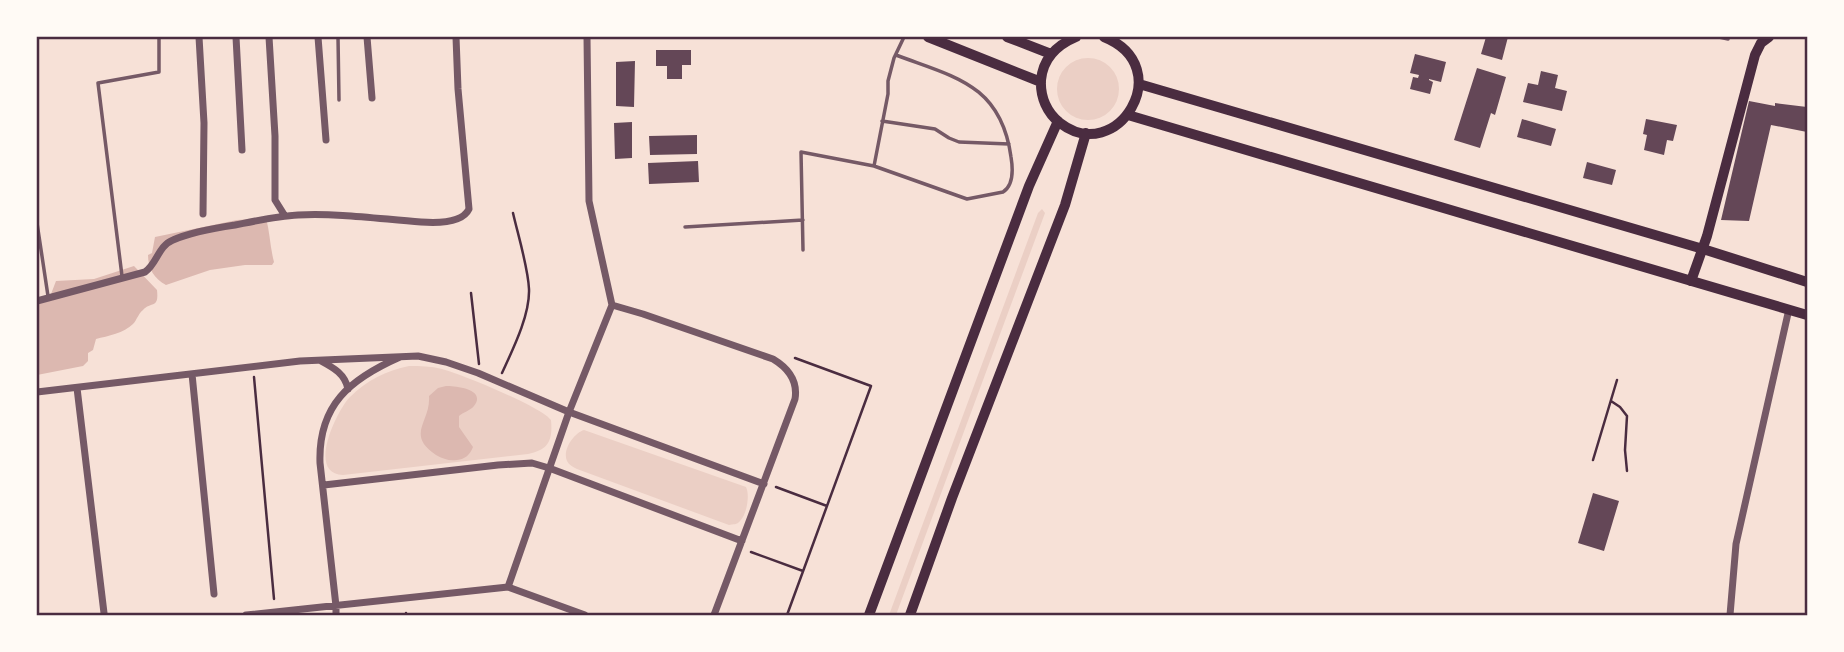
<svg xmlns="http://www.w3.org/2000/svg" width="1844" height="652" font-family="Manrope,sans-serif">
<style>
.green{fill:#ebcfc5}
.water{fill:#dcb8b0}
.building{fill:#644757}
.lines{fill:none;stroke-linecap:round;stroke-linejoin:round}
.path{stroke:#4a2c40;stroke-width:2.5}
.service{stroke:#755966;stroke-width:3.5}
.minor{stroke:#755966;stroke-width:7}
.secondary{stroke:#4a2c40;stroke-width:10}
.primary{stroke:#4a2c40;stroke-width:10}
.neatline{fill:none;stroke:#4a2c40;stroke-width:2.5}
</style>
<rect width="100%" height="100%" fill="#f7e1d7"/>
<path class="green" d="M1057 89a31 31 0 1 1 62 0a31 31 0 1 1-62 0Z
M 1042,209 L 1045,213 L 896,615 L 889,615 L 1038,213 Z
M 409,366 C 420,366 431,366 442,369 C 461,374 542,407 551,420 C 553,441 548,450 528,454 L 343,475 C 306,474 337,410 350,397 C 367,380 386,371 409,366 Z
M 584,430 L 746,487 C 750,495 747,514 740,521 C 737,525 733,524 729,525 L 577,469 C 573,467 569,465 567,461 C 562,450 574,433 584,430 Z"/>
<path class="water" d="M 266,218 C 270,233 270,247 274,262 L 272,265 L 245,265 L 210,270 L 166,285 C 154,279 148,268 148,255 L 152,253 L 155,237 L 237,220 Z
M 134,266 L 157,290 C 159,309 152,301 143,310 C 138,314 137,320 133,324 C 124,333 108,336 96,339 L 93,350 L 88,353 L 88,361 L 83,366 L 37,375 L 37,298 L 51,294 L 56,281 L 94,279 Z
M 446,386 C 455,386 487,389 474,406 C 470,411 463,412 459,416 L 459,427 L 473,447 C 470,455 465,459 457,460 C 449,461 443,459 436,455 C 405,434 431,422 429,396 L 438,388 Z"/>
<path class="building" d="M 1486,37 L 1508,37 L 1502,60 L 1481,54 Z
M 656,50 L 691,50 L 691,65 L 682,65 L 682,79 L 667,79 L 667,66 L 656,66 Z
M 1415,54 L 1446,62 L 1441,82 L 1429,79 L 1429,80 L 1433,82 L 1430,94 L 1410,89 L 1413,77 L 1418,78 L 1419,75 L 1410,73 Z
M 635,61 L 634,107 L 616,106 L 616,62 Z
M 1477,68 L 1506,77 L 1495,115 L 1491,113 L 1480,148 L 1454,140 Z
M 1541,71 L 1558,75 L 1555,88 L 1567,91 L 1562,111 L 1523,102 L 1528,83 L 1538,85 Z
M 1749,101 L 1775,106 L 1775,103 L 1807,107 L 1807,132 L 1771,125 L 1749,221 L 1721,220 Z
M 1522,119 L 1556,129 L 1551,146 L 1517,137 Z
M 1646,119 L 1677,125 L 1673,141 L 1667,140 L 1664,155 L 1644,150 L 1647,135 L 1643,134 Z
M 632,122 L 632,158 L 615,159 L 614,123 Z
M 697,135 L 697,154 L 650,155 L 649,136 Z
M 698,161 L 699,182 L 649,184 L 648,163 Z
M 1587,162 L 1616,170 L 1612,185 L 1583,178 Z
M 1593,493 L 1619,501 L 1604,551 L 1578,543 Z"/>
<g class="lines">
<path class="path" d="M 471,293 L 479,364
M 502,373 C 513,349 530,315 529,289 C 528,267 518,235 513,213
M 254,377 L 274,599
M 1611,401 L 1620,407 L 1627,416 L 1625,450 L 1627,471
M 1593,460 L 1617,380
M 776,487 L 827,506
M 751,552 L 803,571
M 406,615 L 406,613
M 787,615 L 871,386 L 795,358"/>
<path class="service" d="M 338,37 L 339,100
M 1719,37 L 1728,39 L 1728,37
M 882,121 L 935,129 L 949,138 L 959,142 L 1009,144
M 874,166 L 967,199 L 1003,192 C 1014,185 1013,169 1011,157 C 1001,84 954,77 896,55
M 37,223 L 48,296
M 685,227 L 803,220
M 803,250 L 801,152 L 874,166 L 888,94 L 888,81 L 894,58 L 904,37
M 122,276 L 98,83 L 159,72 L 159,37"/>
<path class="minor" d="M 199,37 L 204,123 L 203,214
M 236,37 L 242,150
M 269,37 L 275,136 L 275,200 L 285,216
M 318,37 L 326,140
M 367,37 L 372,98
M 37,301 L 145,272 C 157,264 158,246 173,240 C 191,232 215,228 235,225 C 255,221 277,216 298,215 C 339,213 380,219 421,222 C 435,223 462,224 469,209 L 458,89 L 456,37
M 612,305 L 643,314 L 773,359 C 788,368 798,381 795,399 L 714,615
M 321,361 C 334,368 345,374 348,389
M 192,374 L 214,594
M 77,388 L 104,613
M 37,392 L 300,361 L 418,356 L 446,362 L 478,373 L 569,412 L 764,484
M 324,485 L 498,465 L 532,463 L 549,468 L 742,541
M 508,587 L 569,412 L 612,305 L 589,201 L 587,37
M 246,615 L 508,587 L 585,615
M 336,615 L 336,606 L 320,463 C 318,405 350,379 400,357
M 1730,615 L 1736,544 L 1789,309"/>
<path class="secondary" d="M 1691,281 L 1707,236 L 1755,55 L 1761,43 L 1769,37"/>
<path class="primary" d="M 928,37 L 1041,82
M 1007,37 L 1051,54
M 1076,37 C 1057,45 1043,59 1041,80 C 1040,97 1047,113 1060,123 C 1117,167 1179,67 1104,37
M 1139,84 L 1703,249 L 1807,282
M 1128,115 L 1807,315
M 869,615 L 1029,186 L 1058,121
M 910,615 L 952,498 L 1065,205 L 1086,133"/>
</g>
<rect width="1844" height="652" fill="none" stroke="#fffaf5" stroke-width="77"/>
<rect x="38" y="38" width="1768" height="576" class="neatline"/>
</svg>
